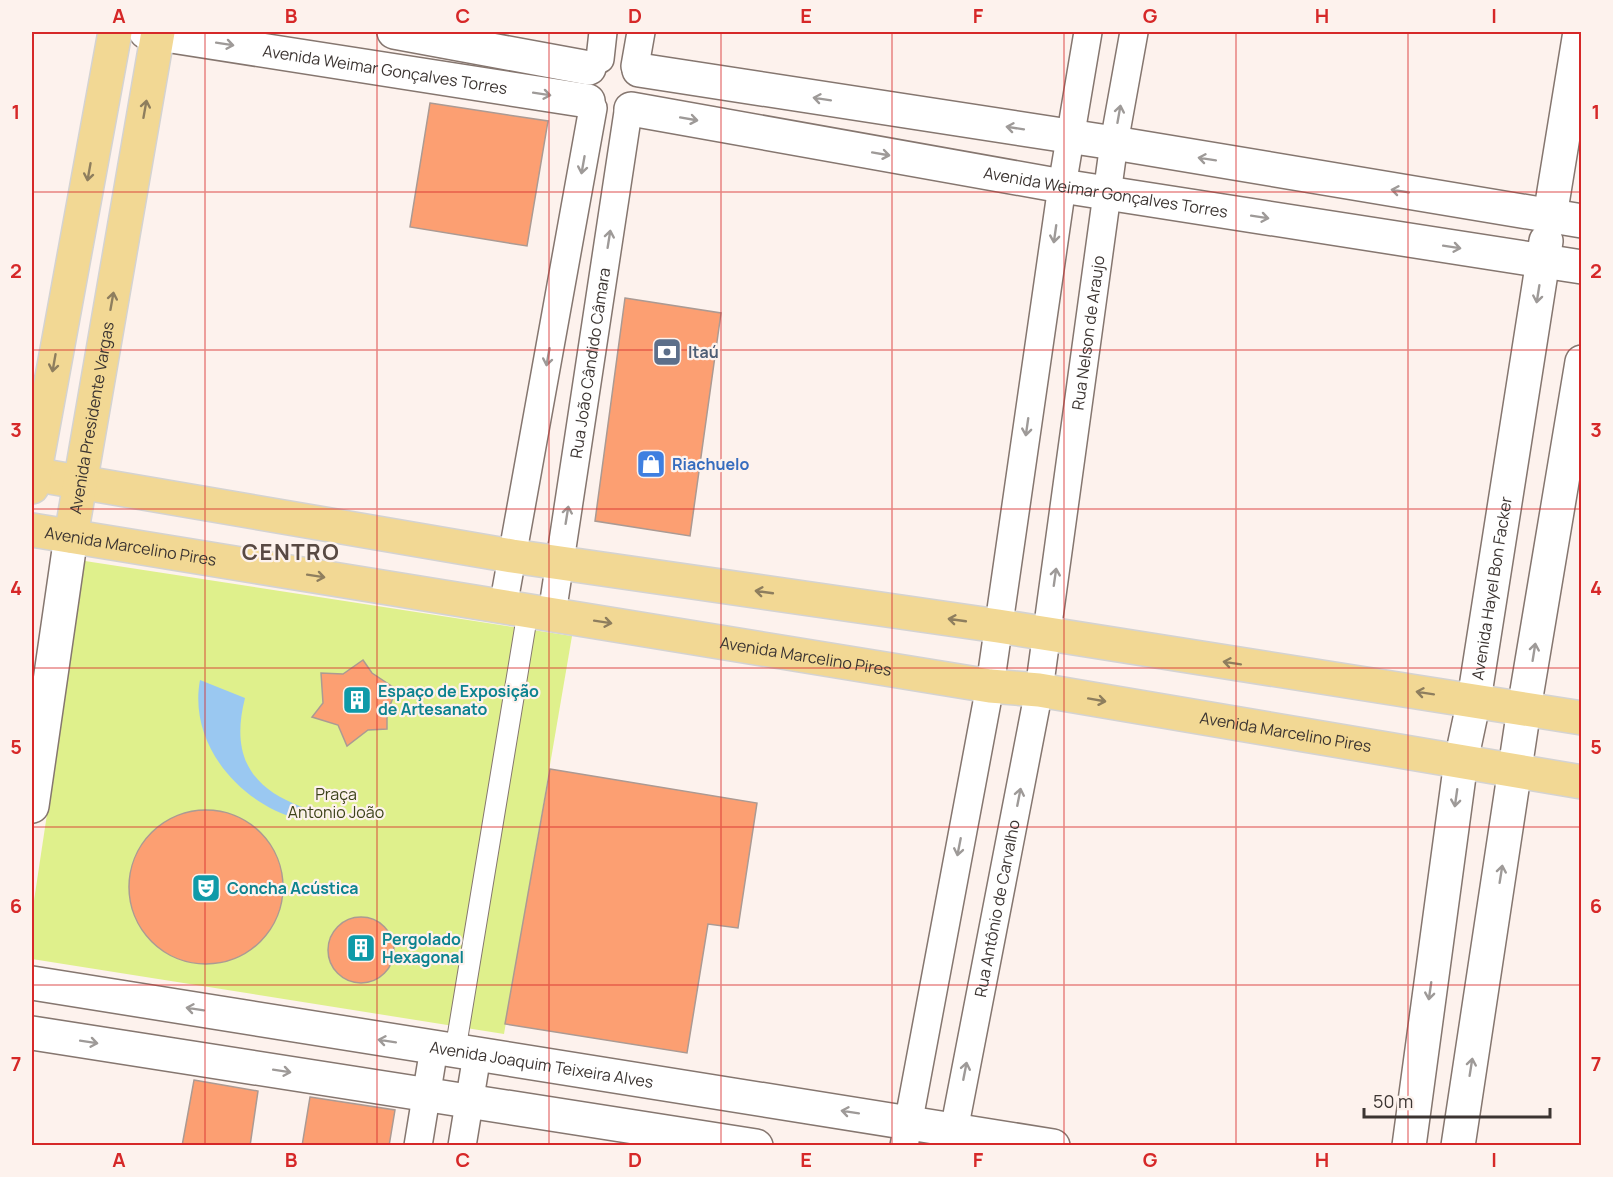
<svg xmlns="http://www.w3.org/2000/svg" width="1613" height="1177" font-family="Manrope,sans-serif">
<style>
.green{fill:#dff08c}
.water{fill:#9ac8f1}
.building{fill:#fc9f72;stroke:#ab9a93;stroke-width:1.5}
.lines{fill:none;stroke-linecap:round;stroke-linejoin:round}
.pedestrian-casing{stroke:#85766f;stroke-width:22}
.minor-casing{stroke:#85766f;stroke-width:30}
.tertiary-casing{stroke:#85766f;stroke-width:36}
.secondary-casing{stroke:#85766f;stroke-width:36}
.primary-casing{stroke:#d4d3d2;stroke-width:36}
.pedestrian{stroke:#fff;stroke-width:20}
.minor{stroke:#fff;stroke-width:27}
.tertiary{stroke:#fff;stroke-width:33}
.secondary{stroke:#fff;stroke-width:33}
.primary{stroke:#f2d894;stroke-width:33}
.oneway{stroke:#9e9a98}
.oneway2{stroke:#8e7e5e}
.grid{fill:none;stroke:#d62828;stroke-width:1.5;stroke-opacity:0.55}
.labels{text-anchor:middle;stroke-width:4.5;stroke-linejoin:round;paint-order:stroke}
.street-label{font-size:16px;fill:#3c3532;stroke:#fdf2ed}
.service-label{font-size:16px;font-weight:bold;fill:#4e5e75;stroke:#fdf2ed;text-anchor:start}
.shop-label{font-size:16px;font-weight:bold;fill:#366cbe;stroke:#fdf2ed;text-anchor:start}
.culture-label{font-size:16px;font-weight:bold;fill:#0d838f;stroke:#fdf2ed;text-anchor:start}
.park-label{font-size:16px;fill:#3d431a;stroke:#fdf2ed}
.district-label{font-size:22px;font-weight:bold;letter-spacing:1.5px;fill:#584943;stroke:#fdf2ed}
.neatline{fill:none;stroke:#d62828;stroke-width:2}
.grid-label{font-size:20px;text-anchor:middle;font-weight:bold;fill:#d62828}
</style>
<rect width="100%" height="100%" fill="#fdf2ed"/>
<path class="green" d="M 85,561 L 572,636 L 504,1034 L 32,959 L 32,914 Z"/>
<path class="water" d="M 200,680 L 245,698 C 231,753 248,787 302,807 L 299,819 C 240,804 188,744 200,680 Z"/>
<path class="building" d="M 430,103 L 548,121 L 527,246 L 410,227 Z
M 625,298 L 721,313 L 690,536 L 595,521 Z
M 363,660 L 372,673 L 396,689 L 387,714 L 387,729 L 368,730 L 347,746 L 338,725 L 312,717 L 323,703 L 321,673 L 343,674 Z
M 550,769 L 757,803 L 738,928 L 708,924 L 687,1053 L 505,1024 Z
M129 887a77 77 0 1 1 154 0a77 77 0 1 1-154 0Z
M328 950a33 33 0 1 1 66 0a33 33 0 1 1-66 0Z
M 194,1080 L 258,1091 L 250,1146 L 182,1146 Z
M 310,1097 L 395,1110 L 389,1146 L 302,1146 Z"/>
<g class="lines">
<g class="pedestrian-casing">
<path id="pedestrian" d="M 455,1052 L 528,610"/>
</g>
<g class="minor-casing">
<g id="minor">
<path d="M 600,59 L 603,32"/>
<path d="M 635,66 L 641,32"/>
<path d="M 503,607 L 593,108"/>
<path id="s1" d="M 552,614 L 628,112"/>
<path d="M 418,1146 L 434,1048"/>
<path d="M 462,1146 L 477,1055"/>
<path d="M 904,1146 L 990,686 L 1062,186 L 1088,32"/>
<path id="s2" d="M 951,1146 L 1039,690 L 1114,143 L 1134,32"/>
</g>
</g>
<g class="tertiary-casing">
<path id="tertiary" d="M 1550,216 L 1580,32
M 32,806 L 71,536"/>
</g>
<g class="secondary-casing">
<g id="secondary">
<path id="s3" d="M 146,32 L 588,101"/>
<path d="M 394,32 L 589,68"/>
<path d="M 639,70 L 1114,143 L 1582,221"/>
<path id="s4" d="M 631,109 L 1062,186 L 1582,267"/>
<path id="s5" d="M 32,983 L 1053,1146"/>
<path d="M 32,1033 L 756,1146"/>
<path id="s6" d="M 1409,1146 L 1461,761 L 1474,700 L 1546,241"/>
<path d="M 1458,1146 L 1524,709 L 1582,362"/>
</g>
</g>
<g class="primary-casing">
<g id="primary">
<path d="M 32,474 L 512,556 L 998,626 L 1582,718"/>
<path d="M 32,487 L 115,32"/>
<path id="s7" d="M 32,530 L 990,686 L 1039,690 L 1582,782"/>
<path id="s8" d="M 71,536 L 158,32"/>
</g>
</g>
<use href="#pedestrian" class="pedestrian"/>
<use href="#minor" class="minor"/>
<use href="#tertiary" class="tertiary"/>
<use href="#secondary" class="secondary"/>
<use href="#primary" class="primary"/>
</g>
<defs><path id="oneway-shaft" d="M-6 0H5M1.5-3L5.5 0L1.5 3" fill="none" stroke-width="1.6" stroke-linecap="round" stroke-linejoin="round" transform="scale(1.5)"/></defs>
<g class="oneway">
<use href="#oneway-shaft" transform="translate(225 44) rotate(9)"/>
<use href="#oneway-shaft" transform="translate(542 94) rotate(9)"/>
<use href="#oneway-shaft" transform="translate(822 99) rotate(-171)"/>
<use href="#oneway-shaft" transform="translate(1119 114) rotate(-80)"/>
<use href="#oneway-shaft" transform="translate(689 119) rotate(10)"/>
<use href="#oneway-shaft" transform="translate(1015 128) rotate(-171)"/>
<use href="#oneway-shaft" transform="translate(881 154) rotate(10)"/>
<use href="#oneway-shaft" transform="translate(1207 159) rotate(-171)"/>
<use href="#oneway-shaft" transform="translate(583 165) rotate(100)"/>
<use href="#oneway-shaft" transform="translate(1400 191) rotate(-171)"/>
<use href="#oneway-shaft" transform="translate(1260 217) rotate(9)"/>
<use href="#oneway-shaft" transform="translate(1055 234) rotate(98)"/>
<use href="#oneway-shaft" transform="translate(609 239) rotate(-81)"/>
<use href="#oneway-shaft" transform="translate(1452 247) rotate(9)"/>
<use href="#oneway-shaft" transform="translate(1538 294) rotate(99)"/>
<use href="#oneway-shaft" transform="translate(548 357) rotate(100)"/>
<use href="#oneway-shaft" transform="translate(1027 427) rotate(98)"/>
<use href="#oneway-shaft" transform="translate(567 515) rotate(-81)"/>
<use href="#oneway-shaft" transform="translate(1055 577) rotate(-82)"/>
<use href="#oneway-shaft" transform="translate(1534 652) rotate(-81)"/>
<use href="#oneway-shaft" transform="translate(1019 797) rotate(-79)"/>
<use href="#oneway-shaft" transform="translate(1456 798) rotate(98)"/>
<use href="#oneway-shaft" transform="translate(959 847) rotate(101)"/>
<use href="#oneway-shaft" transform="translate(1501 874) rotate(-81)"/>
<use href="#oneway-shaft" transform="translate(1430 991) rotate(98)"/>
<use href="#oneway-shaft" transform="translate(195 1009) rotate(-171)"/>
<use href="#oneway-shaft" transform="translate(387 1041) rotate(-171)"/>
<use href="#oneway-shaft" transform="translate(89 1042) rotate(9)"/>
<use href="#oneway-shaft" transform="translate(1471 1067) rotate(-81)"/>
<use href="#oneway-shaft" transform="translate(282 1071) rotate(9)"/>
<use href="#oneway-shaft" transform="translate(965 1071) rotate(-79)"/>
<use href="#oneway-shaft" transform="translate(850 1112) rotate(-171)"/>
</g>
<g class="oneway2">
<use href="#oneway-shaft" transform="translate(145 109) rotate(-80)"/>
<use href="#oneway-shaft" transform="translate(89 172) rotate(100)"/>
<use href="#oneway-shaft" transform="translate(112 301) rotate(-80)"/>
<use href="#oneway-shaft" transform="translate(54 363) rotate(100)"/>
<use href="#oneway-shaft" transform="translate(316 576) rotate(9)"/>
<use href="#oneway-shaft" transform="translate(764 592) rotate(-172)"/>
<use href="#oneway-shaft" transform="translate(957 620) rotate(-172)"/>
<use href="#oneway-shaft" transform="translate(603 622) rotate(9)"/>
<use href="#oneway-shaft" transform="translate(1232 663) rotate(-171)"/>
<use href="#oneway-shaft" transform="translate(1425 693) rotate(-171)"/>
<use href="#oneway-shaft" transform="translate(1097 700) rotate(10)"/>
</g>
<path class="grid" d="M 205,32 L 205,1146M 377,32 L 377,1146M 549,32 L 549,1146M 721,32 L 721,1146M 892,32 L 892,1146M 1064,32 L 1064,1146M 1236,32 L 1236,1146M 1408,32 L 1408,1146M 32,192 L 1582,192M 32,350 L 1582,350M 32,509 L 1582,509M 32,668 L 1582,668M 32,827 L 1582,827M 32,985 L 1582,985"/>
<defs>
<g id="bank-square" transform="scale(1.5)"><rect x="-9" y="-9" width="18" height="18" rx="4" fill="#5c6f8a" stroke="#fdf2ed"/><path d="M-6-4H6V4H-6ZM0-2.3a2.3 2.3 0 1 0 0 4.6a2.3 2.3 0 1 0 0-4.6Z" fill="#fff"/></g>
<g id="shop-square" transform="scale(1.5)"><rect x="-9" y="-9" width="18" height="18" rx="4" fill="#3f7fe0" stroke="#fdf2ed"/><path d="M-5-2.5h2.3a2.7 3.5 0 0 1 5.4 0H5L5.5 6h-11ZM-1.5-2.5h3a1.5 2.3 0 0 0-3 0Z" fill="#fff"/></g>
<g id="building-square" transform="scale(1.5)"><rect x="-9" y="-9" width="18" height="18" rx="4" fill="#0f9aa8" stroke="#fdf2ed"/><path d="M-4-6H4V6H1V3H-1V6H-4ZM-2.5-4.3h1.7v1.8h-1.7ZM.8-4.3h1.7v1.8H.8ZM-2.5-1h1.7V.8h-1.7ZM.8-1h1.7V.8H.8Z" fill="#fff"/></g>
<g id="theatre-square" transform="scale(1.5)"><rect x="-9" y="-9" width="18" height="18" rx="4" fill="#0f9aa8" stroke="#fdf2ed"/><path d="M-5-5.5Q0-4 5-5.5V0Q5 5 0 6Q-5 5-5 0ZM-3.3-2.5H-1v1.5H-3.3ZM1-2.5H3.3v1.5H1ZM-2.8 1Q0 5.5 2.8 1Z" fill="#fff"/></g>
</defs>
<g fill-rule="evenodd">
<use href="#bank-square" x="667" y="352"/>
<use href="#shop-square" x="651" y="464"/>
<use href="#building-square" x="357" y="700"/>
<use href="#theatre-square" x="206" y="888"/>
<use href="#building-square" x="361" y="948"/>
</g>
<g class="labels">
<g class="street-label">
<text dy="6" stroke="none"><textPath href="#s3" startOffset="242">Avenida Weimar Gonçalves Torres</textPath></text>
<text dy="6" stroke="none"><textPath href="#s4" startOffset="482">Avenida Weimar Gonçalves Torres</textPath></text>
<text dy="6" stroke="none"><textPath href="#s2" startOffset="825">Rua Nelson de Araujo</textPath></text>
<text dy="6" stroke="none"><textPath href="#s1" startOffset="254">Rua João Cândido Câmara</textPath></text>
<text dy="6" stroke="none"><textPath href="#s8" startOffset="120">Avenida Presidente Vargas</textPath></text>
<text dy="6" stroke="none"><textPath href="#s7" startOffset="100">Avenida Marcelino Pires</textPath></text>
<text dy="6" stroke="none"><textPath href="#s6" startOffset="564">Avenida Hayel Bon Facker</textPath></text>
<text dy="6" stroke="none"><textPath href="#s7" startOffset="784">Avenida Marcelino Pires</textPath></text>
<text dy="6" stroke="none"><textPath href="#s7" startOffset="1270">Avenida Marcelino Pires</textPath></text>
<text dy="6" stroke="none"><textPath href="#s2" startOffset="242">Rua Antônio de Carvalho</textPath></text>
<text dy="6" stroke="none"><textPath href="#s5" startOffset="516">Avenida Joaquim Teixeira Alves</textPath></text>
</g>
<g class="service-label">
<text x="688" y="358">Itaú</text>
</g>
<g class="shop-label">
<text x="672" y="470">Riachuelo</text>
</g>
<g class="culture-label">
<text x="378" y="697">Espaço de Exposição<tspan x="378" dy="18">de Artesanato</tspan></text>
<text x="227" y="894">Concha Acústica</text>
<text x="382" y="945">Pergolado<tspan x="382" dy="18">Hexagonal</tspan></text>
</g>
<g class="park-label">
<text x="336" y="800">Praça<tspan x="336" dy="18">Antonio João</tspan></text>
</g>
<g class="district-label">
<text x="291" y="560">CENTRO</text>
</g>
</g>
<rect width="1613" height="1177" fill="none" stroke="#fdf2ed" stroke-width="66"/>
<path d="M1364 1108v9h186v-9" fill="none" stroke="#3c3532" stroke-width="3"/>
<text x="1373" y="1108" font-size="18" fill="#3c3532" stroke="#fdf2ed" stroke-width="4.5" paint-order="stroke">50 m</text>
<rect x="33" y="33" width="1547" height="1111" class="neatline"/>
<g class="grid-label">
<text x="119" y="23">A</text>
<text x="291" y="23">B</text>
<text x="463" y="23">C</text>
<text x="635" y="23">D</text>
<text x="806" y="23">E</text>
<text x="978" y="23">F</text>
<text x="1150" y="23">G</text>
<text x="1322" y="23">H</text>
<text x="1494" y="23">I</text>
<text x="16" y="119">1</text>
<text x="1596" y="119">1</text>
<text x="16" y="278">2</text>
<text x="1596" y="278">2</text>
<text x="16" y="437">3</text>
<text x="1596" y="437">3</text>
<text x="16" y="595">4</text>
<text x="1596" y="595">4</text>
<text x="16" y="754">5</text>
<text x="1596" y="754">5</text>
<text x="16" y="913">6</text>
<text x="1596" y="913">6</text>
<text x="16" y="1071">7</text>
<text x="1596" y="1071">7</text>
<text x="119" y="1167">A</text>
<text x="291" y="1167">B</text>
<text x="463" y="1167">C</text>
<text x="635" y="1167">D</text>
<text x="806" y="1167">E</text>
<text x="978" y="1167">F</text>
<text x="1150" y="1167">G</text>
<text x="1322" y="1167">H</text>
<text x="1494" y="1167">I</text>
</g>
</svg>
